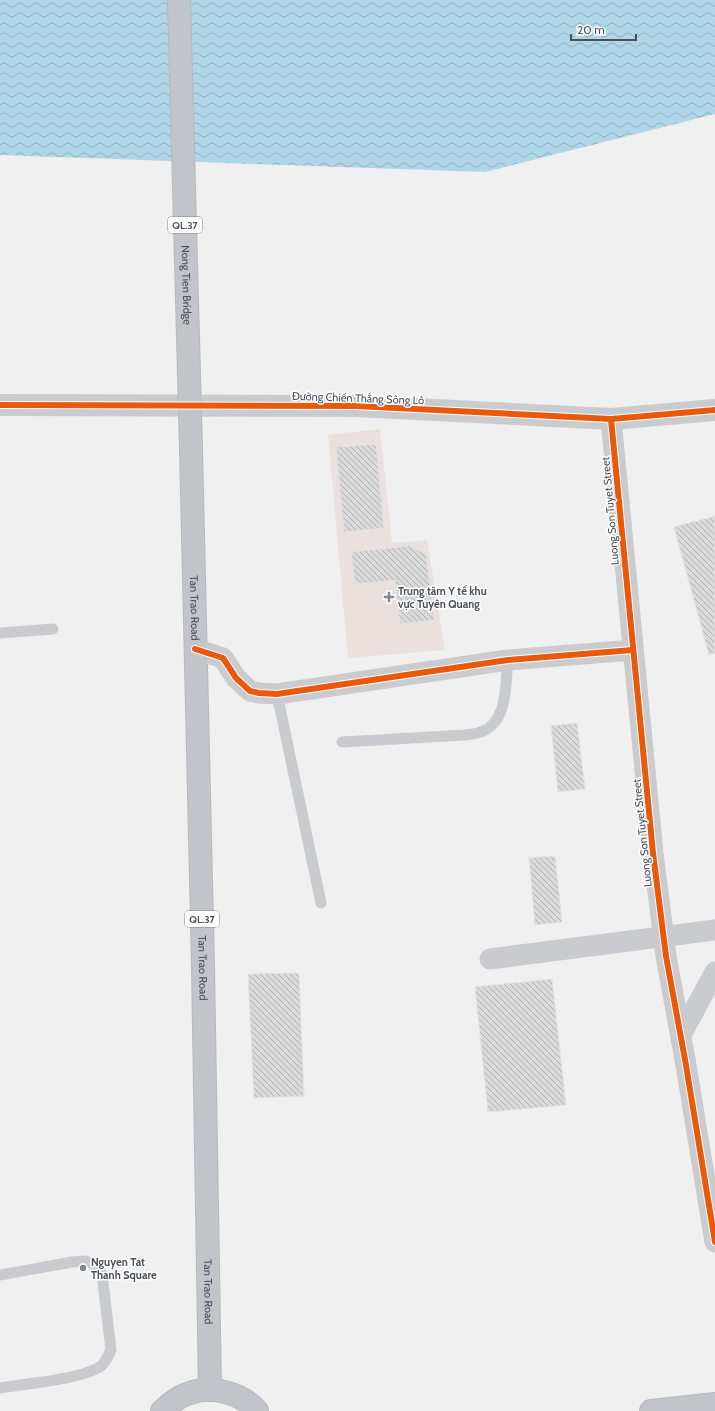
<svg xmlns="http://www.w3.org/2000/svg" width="715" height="1411" font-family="Cabin,sans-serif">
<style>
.medical{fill:#eae1df}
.water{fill:url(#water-waves)}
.building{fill:url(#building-back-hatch);stroke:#e2e2e3}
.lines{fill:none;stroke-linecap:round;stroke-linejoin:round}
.trunk-casing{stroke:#b6b9be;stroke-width:24}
.service{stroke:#cacbce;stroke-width:11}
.minor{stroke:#cacbce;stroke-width:21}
.tertiary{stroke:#cacbce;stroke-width:22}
.trunk{stroke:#c1c4c8;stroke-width:22}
.trunk-bridge-casing{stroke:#b6b9be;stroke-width:24;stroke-linecap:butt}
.trunk-bridge{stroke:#c1c4c8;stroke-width:22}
.cycleway-casing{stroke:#fff;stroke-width:8}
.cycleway{stroke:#e8590c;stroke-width:6}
.poi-dot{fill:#83888e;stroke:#fff;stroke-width:1.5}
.labels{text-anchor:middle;stroke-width:3;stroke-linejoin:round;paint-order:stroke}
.shield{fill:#fff;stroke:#80848c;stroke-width:1}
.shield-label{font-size:10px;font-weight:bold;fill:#49505a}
.street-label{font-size:11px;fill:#49505a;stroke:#fff}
.poi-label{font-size:11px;font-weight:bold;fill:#49505a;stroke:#fff;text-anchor:start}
</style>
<defs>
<pattern id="water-waves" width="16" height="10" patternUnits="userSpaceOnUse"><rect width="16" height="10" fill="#afd6e7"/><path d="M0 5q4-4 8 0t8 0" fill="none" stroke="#90b0be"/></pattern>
<pattern id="building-back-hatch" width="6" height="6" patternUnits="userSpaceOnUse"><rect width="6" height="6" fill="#d9d9da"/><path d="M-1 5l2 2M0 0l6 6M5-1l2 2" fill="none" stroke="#b2b2b4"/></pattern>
</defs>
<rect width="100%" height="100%" fill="#f0f0f0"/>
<path class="medical" d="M 380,429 L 392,543 L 427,540 L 445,650 L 348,658 L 328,435 Z"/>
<path class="water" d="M 0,0 L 715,0 L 715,114 L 485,172 L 0,155 Z"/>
<path class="building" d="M 376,444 L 384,528 L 344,532 L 336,447 Z
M 715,516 L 715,653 L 709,655 L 674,527 Z
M 409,546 L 426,554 L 434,620 L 400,624 L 395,580 L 355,584 L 351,552 Z
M 577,723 L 585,789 L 558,792 L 551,726 Z
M 555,856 L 562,922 L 535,925 L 529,858 Z
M 299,973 L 304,1096 L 254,1098 L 248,974 Z
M 552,979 L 566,1105 L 488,1112 L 475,987 Z"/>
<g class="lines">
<g class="trunk-casing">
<g id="trunk">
<path id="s1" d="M 191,449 L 203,966 L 210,1390"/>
<path d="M 162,1411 C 170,1403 179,1396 190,1393 C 212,1385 242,1393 257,1411"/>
<path d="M 651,1411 L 715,1404"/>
</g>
</g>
<path class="service" d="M 0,633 L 53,629
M 277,694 L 321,903
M 342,742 L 465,735 C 470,734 476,734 481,732 C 509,722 505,683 508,660
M 0,1275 L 72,1262 L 86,1261 L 93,1264 L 102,1274 L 111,1350 C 108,1356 106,1362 101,1366 C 84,1379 23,1384 0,1388"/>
<path class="minor" d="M 611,419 L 653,853 L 666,956 L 686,1065 L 715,1242
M 195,649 L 223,658 L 236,678 L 250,691 L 259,693 L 277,694 L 508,660 L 633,650
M 490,959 L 715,930
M 681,1035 L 715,972"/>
<path class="tertiary" d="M 0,405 L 356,406 L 611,419 L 715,410"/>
<use href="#trunk" class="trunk"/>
<g class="trunk-bridge-casing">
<g id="trunk-bridge">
<path id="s2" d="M 179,0 L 191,449"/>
</g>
</g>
<use href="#trunk-bridge" class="trunk-bridge"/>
<g class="cycleway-casing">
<path id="cycleway" d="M 0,405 L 356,406 L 611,419 L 715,410
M 611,419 L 653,853 L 666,956 L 686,1065 L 715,1242
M 195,649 L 223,658 L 236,678 L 250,691 L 259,693 L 277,694 L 508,660 L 633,650"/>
</g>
<use href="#cycleway" class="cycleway"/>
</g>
<g class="poi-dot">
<path d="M387 591h4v4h4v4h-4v4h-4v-4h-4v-4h4z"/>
<circle cx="83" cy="1268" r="4"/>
</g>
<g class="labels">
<g class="shield">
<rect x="168" y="217" width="34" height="16" rx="3"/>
<rect x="185" y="911" width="34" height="16" rx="3"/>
</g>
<g class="shield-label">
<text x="185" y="229">QL.37</text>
<text x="202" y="923">QL.37</text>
</g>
<g class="street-label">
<text dy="4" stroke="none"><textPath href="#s2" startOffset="285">Nong Tien Bridge</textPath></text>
<text transform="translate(358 398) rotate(2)" y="4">Đường Chiến Thắng Sông Lô</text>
<text transform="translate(610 511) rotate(-95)" y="4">Luong Son Tuyet Street</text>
<text dy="4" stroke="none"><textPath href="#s1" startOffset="159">Tan Trao Road</textPath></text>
<text transform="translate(642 833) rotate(-96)" y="4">Luong Son Tuyet Street</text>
<text dy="4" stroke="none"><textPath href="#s1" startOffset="519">Tan Trao Road</textPath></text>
<text dy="4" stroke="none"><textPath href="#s1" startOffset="843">Tan Trao Road</textPath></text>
</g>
<g class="poi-label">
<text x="398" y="595">Trung tâm Y tế khu<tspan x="398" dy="13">vực Tuyên Quang</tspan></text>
<text x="91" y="1266">Nguyen Tat<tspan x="91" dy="13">Thanh Square</tspan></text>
</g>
</g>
<path d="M571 34v6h65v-6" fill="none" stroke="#49505a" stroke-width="2"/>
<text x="577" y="34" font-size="12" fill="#49505a" stroke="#ffffff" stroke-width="3" paint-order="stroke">20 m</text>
</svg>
